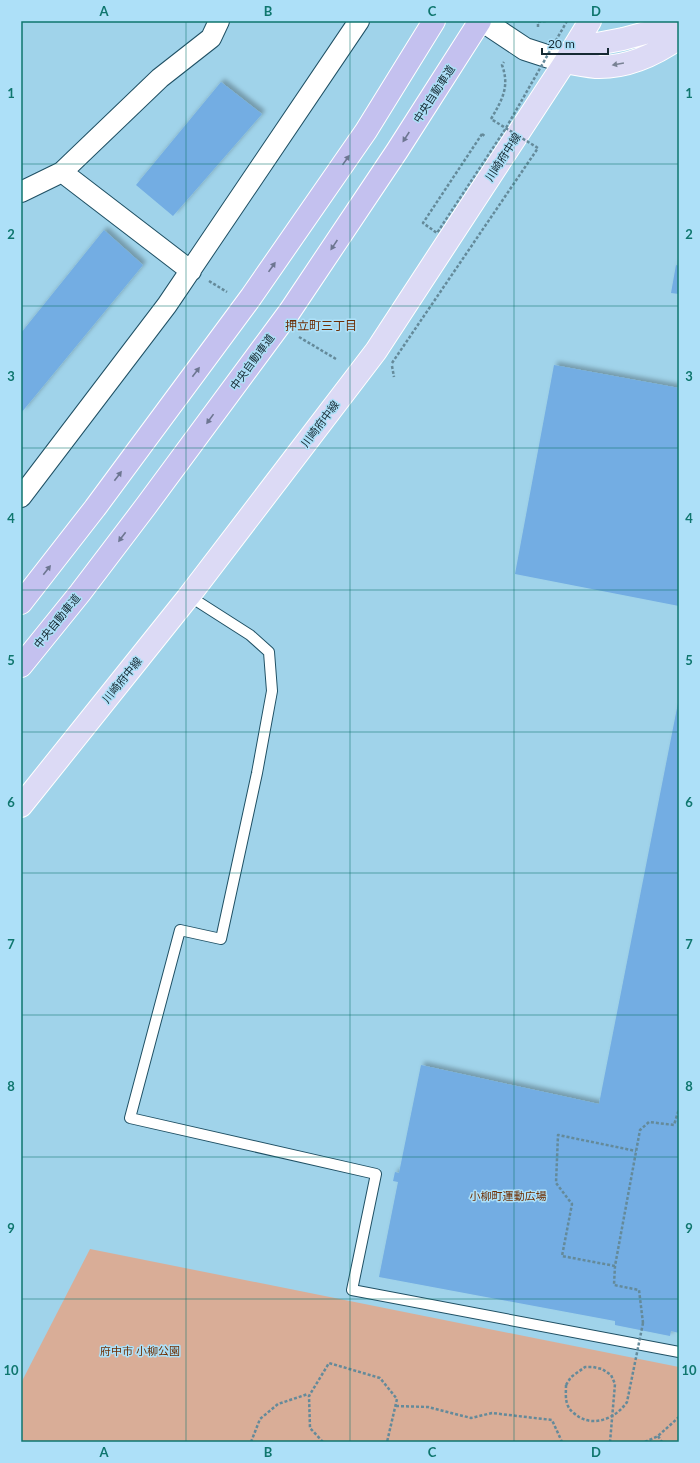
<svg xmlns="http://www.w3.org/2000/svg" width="700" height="1463" font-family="Lato,'Noto Sans JP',sans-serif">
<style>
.green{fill:#d9ad97}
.building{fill:#73ade3;filter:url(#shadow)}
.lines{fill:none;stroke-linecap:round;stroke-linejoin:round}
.lane-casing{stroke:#1f5064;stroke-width:12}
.street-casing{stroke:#1f5064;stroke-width:22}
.secondary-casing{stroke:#1f5064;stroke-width:24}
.primary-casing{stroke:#fff;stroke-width:24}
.highway-casing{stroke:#fff;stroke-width:24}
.path{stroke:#648a9a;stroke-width:2.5;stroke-dasharray:3 2;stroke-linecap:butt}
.lane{stroke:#fff;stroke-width:10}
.street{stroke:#fff;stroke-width:20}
.secondary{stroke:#fff;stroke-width:22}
.primary{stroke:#dcdaf5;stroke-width:22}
.highway{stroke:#c4c1ef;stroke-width:22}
.path-bridge{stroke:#648a9a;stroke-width:2.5;stroke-dasharray:3 2;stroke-linecap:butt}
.oneway{fill:#798294}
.oneway2{fill:#6d7691}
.grid{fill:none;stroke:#0f766e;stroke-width:1;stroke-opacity:0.55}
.labels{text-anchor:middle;stroke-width:3;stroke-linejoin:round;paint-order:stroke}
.street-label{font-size:11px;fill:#162a33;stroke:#ade0f8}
.park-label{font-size:11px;fill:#6e2e02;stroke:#ade0f8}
.neighbourhood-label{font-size:12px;fill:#6d2f07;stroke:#ade0f8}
.neatline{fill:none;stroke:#0f766e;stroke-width:1.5}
.grid-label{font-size:13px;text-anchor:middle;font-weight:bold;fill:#0f766e}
</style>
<defs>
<filter id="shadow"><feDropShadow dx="3.5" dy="-3.5" stdDeviation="2" flood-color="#0004"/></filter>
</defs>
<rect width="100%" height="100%" fill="#a0d3ea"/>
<path class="green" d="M 90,1249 L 679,1367 L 679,1442 L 21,1442 L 21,1383 Z"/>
<path class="building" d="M 221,82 L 262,114 L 173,216 L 136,185 Z
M 104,230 L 143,265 L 21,413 L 21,333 Z
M 676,265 L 679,266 L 679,294 L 671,293 Z
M 554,365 L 679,388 L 679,606 L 515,574 Z
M 678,703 L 679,1333 L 671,1331 L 670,1336 L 615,1325 L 615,1321 L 379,1277 L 398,1182 L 393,1181 L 395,1172 L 399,1173 L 421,1065 L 599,1104 Z"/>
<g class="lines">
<g class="lane-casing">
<path id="lane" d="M 189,596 L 250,635 L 269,652 L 272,691 L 257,773 L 221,939 L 180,930 L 130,1118 L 376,1174 L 352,1290 L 679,1352"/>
</g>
<g class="street-casing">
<path id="street" d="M 62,172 L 191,271
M 21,192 L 62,172 L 160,78 L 211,38 L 219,21
M 21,497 L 167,305 L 359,21"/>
</g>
<g class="secondary-casing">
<path id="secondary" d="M 483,21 L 525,49 L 565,62"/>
</g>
<g class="primary-casing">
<path id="primary" d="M 565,62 C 575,64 586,66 596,67 C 626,68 655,55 679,38
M 566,62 L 597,44 L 623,39 L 649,32 L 669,21
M 21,806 L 189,596 L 376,351 L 565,62 L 590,21"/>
</g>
<g class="highway-casing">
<path id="highway" d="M 21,603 L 95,508 L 251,297 L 366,131 L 434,21
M 21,666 L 80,593 L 146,506 L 290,311 L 397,151 L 480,21"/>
</g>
<path class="path" d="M 538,27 L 538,22 L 546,21
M 491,119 C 502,100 510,87 502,65 L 504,62
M 482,134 L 486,137
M 209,281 L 227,292
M 299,337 L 336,359
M 392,366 L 394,377
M 615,1266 L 562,1256 L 572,1204 L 556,1183 L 558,1135 L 636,1151
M 643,1323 L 639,1290 L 614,1285 L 615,1266 L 640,1130 L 649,1122 L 674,1125 L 679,1109
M 566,1385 L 571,1377 L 585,1367 L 593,1367 L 602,1369 L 611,1375 L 615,1384 L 610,1442
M 396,1406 L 428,1407 L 471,1418 L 492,1413 L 552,1420 L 562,1442
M 658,1436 L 662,1442
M 251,1442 L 260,1419 L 278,1404 L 308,1394
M 323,1442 L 310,1428 L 309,1396 L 329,1363 L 380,1378 L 397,1399 L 387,1442
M 645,1442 L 658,1436 L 679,1417"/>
<use href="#lane" class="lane"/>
<use href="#street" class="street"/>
<use href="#secondary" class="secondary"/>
<use href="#primary" class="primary"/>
<use href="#highway" class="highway"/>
<path class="path-bridge" d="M 482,134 L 423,223 L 437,233 L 506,128 L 567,21
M 392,363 L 538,148 L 491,119
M 566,1385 C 566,1392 565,1400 568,1406 C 570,1411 575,1414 579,1417 C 596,1427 617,1417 627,1402 L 643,1323"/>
</g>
<defs><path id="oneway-solid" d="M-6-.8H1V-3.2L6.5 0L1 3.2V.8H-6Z"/></defs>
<use class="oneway" href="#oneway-solid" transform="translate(618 64) rotate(170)"/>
<g class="oneway2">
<use href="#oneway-solid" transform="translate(406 137) rotate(123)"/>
<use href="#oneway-solid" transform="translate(346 160) rotate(-55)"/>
<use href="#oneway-solid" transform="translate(334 245) rotate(124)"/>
<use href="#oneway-solid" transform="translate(272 267) rotate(-55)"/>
<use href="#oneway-solid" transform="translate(196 372) rotate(-53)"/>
<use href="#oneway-solid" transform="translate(210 419) rotate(126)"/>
<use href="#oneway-solid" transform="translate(118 476) rotate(-53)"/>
<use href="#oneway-solid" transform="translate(122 537) rotate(127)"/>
<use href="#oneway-solid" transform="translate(47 570) rotate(-52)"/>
</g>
<path class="grid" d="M 186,21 L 186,1442M 350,21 L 350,1442M 514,21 L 514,1442M 21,164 L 679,164M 21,306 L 679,306M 21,448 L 679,448M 21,590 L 679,590M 21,732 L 679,732M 21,873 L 679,873M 21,1015 L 679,1015M 21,1157 L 679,1157M 21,1299 L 679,1299"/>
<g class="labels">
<g class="street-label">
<text transform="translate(434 94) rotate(-57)" y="4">中央自動車道</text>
<text transform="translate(503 157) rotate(-57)" y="4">川崎府中線</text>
<text transform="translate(252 362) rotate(-54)" y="4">中央自動車道</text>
<text transform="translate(320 424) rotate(-53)" y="4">川崎府中線</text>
<text transform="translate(57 621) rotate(-51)" y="4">中央自動車道</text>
<text transform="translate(122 680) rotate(-51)" y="4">川崎府中線</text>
</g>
<g class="park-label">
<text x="508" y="1200">小柳町運動広場</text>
<text x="140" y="1355">府中市 小柳公園</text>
</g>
<g class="neighbourhood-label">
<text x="321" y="330">押立町三丁目</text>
</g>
</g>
<rect width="700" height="1463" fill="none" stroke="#ade0f8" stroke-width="44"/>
<path d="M542 48v6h66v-6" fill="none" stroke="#162a33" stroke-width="2"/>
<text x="548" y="48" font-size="12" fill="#162a33" stroke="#ade0f8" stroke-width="3" paint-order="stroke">20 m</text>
<rect x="22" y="22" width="656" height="1419" class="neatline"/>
<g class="grid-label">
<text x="104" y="16">A</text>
<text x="268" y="16">B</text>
<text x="432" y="16">C</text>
<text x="596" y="16">D</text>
<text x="11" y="98">1</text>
<text x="689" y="98">1</text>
<text x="11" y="239">2</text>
<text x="689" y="239">2</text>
<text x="11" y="381">3</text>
<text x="689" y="381">3</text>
<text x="11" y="523">4</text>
<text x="689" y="523">4</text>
<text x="11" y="665">5</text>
<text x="689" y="665">5</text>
<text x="11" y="807">6</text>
<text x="689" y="807">6</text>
<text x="11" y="949">7</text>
<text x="689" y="949">7</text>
<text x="11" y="1091">8</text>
<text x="689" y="1091">8</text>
<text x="11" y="1233">9</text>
<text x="689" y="1233">9</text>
<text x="11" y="1375">10</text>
<text x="689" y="1375">10</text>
<text x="104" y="1457">A</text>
<text x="268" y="1457">B</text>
<text x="432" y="1457">C</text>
<text x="596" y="1457">D</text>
</g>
</svg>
